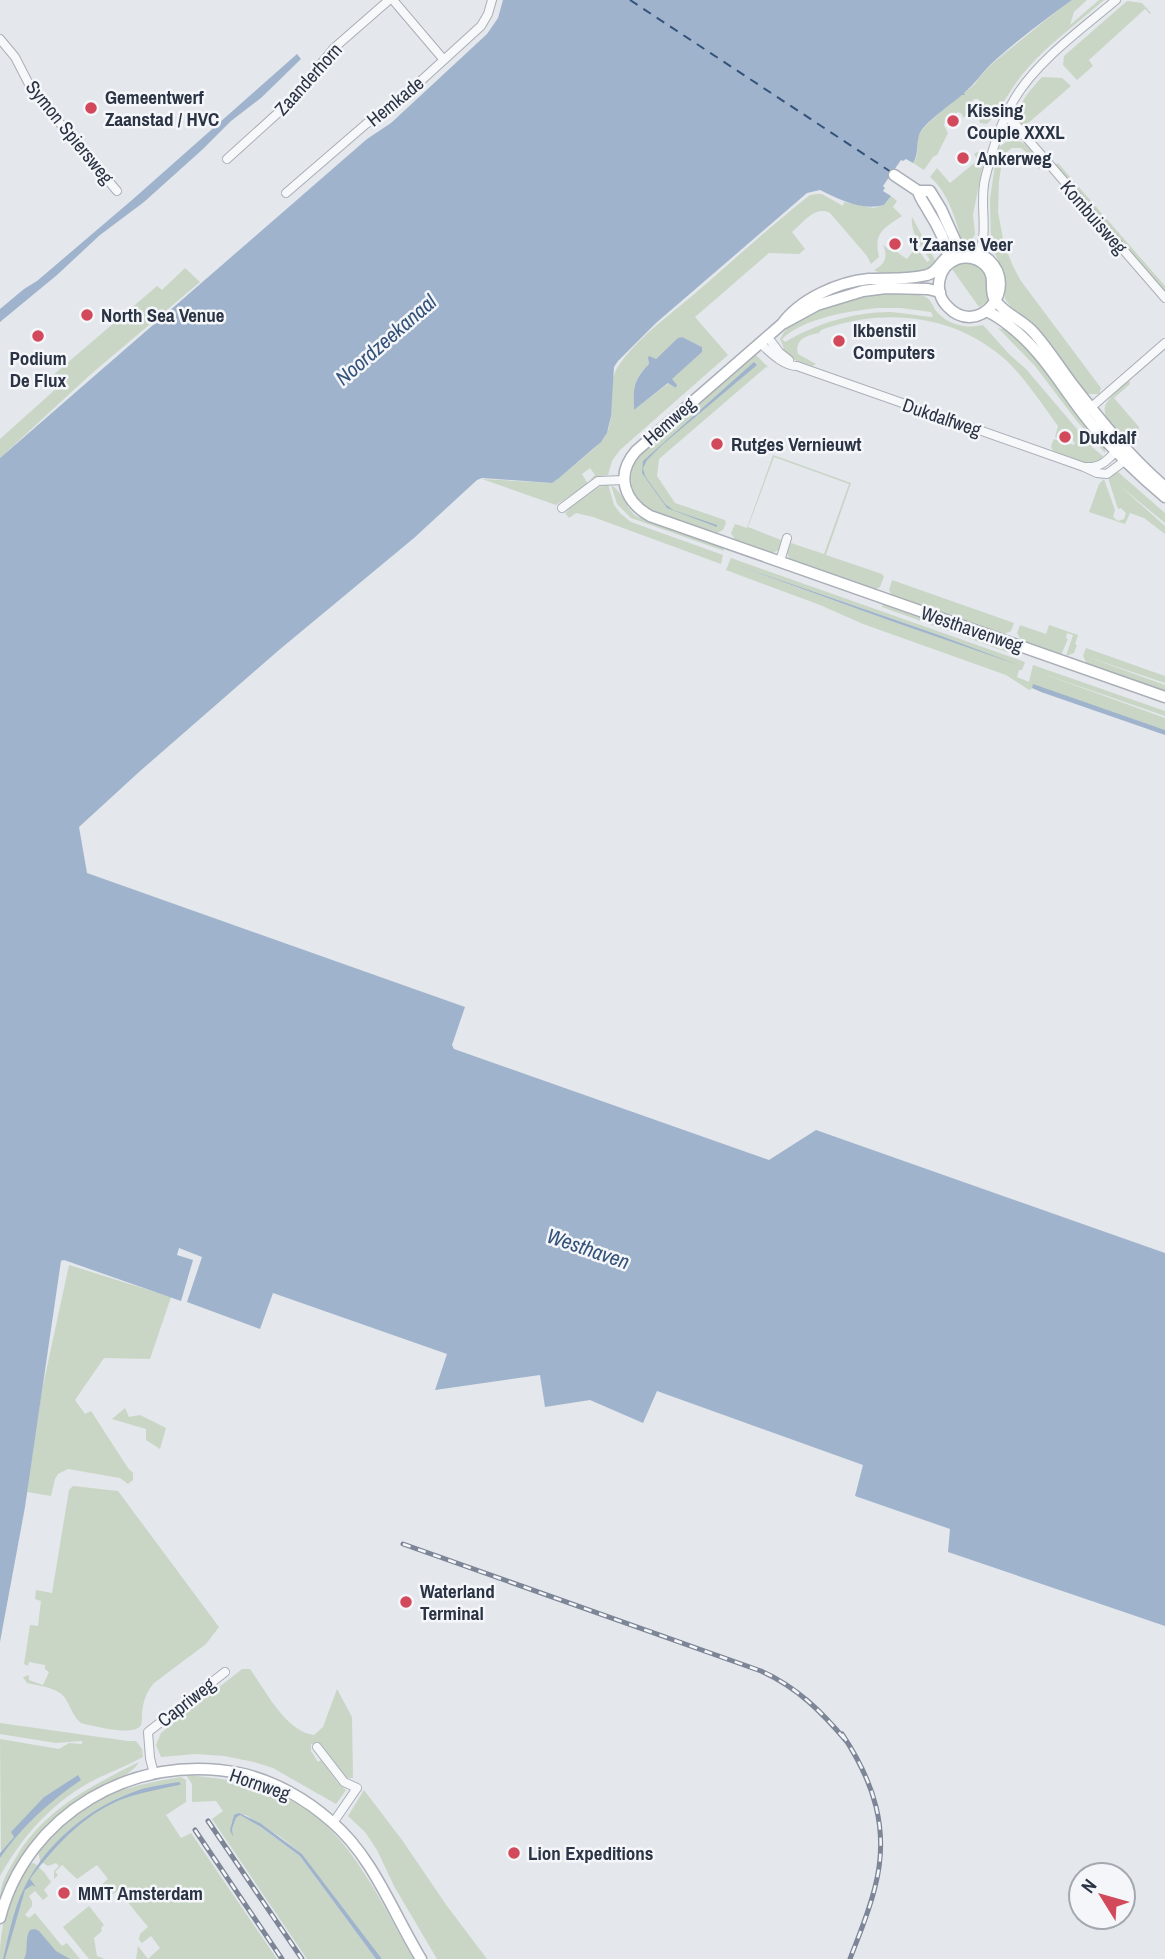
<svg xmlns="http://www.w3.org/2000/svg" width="1165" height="1959" font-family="'Archivo Narrow',sans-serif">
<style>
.green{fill:#c9d6c5;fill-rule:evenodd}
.water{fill:#9fb4cc}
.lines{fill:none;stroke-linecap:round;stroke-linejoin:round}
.ferry{stroke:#34527a;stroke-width:2;stroke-dasharray:9 7;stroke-linecap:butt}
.street-casing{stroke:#a9aeb7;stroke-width:10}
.secondary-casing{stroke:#a9aeb7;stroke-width:13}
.street{stroke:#f7f8fa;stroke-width:8}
.secondary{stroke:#fff;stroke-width:10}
.rail-casing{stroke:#7d8696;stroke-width:5}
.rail{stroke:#f4f6f9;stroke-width:2.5;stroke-dasharray:8;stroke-linecap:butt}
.poi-dot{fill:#d1495b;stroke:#f4f6f9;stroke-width:2.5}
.labels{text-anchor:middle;stroke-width:5;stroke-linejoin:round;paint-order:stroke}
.street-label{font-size:19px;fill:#2b3445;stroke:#f4f6f9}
.poi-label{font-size:19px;font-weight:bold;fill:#2b3445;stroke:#f4f6f9;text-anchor:start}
.water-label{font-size:21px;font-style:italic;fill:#34527a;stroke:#f4f6f9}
</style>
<rect width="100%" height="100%" fill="#e4e7ec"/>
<path class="green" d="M 1072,0 L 1087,0 L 1074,12 L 1070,25 L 1099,0 L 1104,0 C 1078,23 1048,44 1026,70 C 1011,87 1002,108 987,124 L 980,123 L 979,119 L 988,111 L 988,109 L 978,99 L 974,99 L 971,103 L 971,111 L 963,118 L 962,114 L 958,112 L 945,121 L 944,125 L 948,133 L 937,155 L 933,157 L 924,170 L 913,163 C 920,154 916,147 918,137 C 921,125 964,94 975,84 C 985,68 1000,57 1015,45 C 1034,30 1052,14 1072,0 Z
M 1127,1 L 1142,3 L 1151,13 L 1150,14 L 1145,9 L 1089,60 L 1093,66 L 1077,80 L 1063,65 L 1064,56 Z
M 1042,77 L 1062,78 L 1071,86 L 1026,125 L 1031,131 L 1028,132 C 1006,114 1029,92 1042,77 Z
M 1009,140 C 1025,139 1035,152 1042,165 L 1039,169 L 1025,154 L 1026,152 L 1021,148 L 1012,148 L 1003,155 L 999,181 L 998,212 L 1004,244 L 1013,266 L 1021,281 L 1101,388 L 1099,394 L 1089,394 L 1083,391 L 1033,325 L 1012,308 L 1005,299 L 1003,271 L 991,245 L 990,199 L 996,158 L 999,147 Z
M 981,150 L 985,155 L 973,214 L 975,234 L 971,241 L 967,243 L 961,239 C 956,219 947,191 930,177 L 937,168 L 950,183 L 978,160 L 974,154 Z
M 1058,163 L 1165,286 L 1165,292 L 1055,165 Z
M 816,194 L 822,194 L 843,206 L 844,202 L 873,208 L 884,205 L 891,196 L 897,201 L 893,207 L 902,216 C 884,228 873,233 879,257 L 871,264 L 867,256 L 830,213 C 815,205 803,223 792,232 L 805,249 L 799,254 L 769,253 L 695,317 L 728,355 L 620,450 L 612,461 L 608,475 L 600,476 L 591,481 L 591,479 L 595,475 L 590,468 L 582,474 L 588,484 L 556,505 L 482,479 L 552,483 C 566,471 600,447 607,433 C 616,412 605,384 619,365 C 637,339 668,316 692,296 C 732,262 769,227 810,195 ZM 681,337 L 702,347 L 702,352 L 671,379 L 677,386 L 676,388 L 669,383 L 634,410 C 633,389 633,379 649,364 L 648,358 L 656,359 Z
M 912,217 L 935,260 C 923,278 899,273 880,273 L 874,270 C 886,264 888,256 883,245 L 889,250 L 891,248 L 907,259 L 916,247 L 927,262 L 930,260 C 922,248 910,232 912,217 Z
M 962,261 C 992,267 986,274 988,301 L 979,307 L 952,269 L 956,264 Z
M 185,268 L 200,282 L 91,374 L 0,458 L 0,439 L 58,387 L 52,376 L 157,286 L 162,290 Z
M 878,293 C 893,293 909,291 923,296 C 931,298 932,306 937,312 C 949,325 966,329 983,325 L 1009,354 L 1026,369 L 1093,448 L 1103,456 C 1094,472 1066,456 1053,451 L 1051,446 L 1054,439 L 1074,445 L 1075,443 L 1064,430 L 1061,439 L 1055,437 L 1058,426 C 1042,404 1027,381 1008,362 C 956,314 885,307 821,330 L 819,333 C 808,335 794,339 798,354 L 816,364 L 812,366 C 803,363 788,360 784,350 C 783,346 782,342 780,339 C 794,308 848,299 878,293 ZM 878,308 L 901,308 L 931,312 L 933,317 C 919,316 904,313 890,312 C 853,312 816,324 785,342 L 782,339 C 804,318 849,311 878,308 Z
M 998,328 L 1001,329 L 1002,328 C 1044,357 1073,404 1105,445 L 1105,453 L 1076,420 L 1035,366 Z
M 754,353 L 769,368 L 766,367 L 659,459 L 657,476 L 675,503 L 725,520 L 726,523 L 723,530 L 715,534 C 677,521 609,510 638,454 Z
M 1129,380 L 1130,384 L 1114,398 L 1139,427 L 1138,433 L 1126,442 C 1098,410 1096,409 1129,380 Z
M 773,455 L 851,483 L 826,555 L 882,574 L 884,577 L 880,587 L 874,590 L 790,560 L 787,553 L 791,543 L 824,554 L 849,484 L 774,457 L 748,527 L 781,540 L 779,550 L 770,554 L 736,541 L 731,533 L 735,524 L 747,528 Z
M 1118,472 L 1165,513 L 1165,523 L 1119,485 L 1165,526 L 1165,534 L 1144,518 L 1130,513 L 1125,524 L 1089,512 L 1099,484 L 1104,479 L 1115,510 L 1113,517 L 1118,521 L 1124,519 L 1126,513 L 1121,508 L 1118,509 L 1109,481 L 1109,477 Z
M 608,484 L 614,505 L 620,513 L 631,522 L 723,555 L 721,564 L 593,517 L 576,513 L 569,518 L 565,513 C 569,510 571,506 573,503 C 581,495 597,487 608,484 Z
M 611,485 C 623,492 625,507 636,516 L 722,546 L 724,551 L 631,518 L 617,504 Z
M 731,558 L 1025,662 L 1022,670 L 1019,670 L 1017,677 L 1029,682 L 1033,665 L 1165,711 L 1165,716 L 1041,673 L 1165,718 L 1165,730 L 1049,690 L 1032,687 L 1033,688 L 1029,690 L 1006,675 L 863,624 L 820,605 L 726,570 ZM 734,564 L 936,634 L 974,649 L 891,621 Z
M 892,580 L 1014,623 L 1011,631 L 1002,635 L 893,597 L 889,590 Z
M 884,602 L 1009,647 L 1007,652 L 882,607 Z
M 1020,625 L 1046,634 L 1049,625 L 1078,635 L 1075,644 L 1077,645 L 1074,653 L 1066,656 L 1073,635 L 1067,633 L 1066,638 L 1068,639 L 1061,655 L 1022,642 L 1017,633 Z
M 1086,648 L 1165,676 L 1165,683 L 1088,657 L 1165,685 L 1165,693 L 1088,666 L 1083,656 Z
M 69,1265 L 171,1297 L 150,1359 L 104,1358 L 75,1400 L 85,1414 L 91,1411 L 128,1468 L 133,1473 L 133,1480 L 128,1484 L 120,1478 L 68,1469 L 58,1474 L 55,1479 L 51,1496 L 27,1492 L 42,1390 Z
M 125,1408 L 129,1417 L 140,1415 L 166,1428 L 160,1449 L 146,1440 L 146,1429 L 112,1419 Z
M 73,1486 L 118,1491 L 219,1627 L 206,1644 L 154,1683 C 146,1692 143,1702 142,1714 C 142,1717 142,1723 141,1725 C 135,1737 93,1726 81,1723 C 73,1717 71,1707 65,1698 C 57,1687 39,1686 27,1683 L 23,1677 L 29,1675 L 29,1680 L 43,1685 L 49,1672 L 45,1669 L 45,1665 L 29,1662 L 28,1666 L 24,1664 L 30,1625 L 38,1626 L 41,1601 L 35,1599 L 36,1590 L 52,1593 L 69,1490 Z
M 242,1669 L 250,1669 C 265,1690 286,1732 314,1735 L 323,1727 L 337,1689 L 352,1717 L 353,1778 L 345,1778 L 320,1744 L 311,1744 L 311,1751 L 318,1762 L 321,1760 L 338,1783 L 346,1790 L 336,1804 L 273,1768 L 254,1762 L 224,1756 L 196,1754 L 161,1757 L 156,1745 L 161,1733 Z
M 0,1723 L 128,1741 L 136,1741 L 142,1749 L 143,1757 C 128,1765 113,1771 98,1778 C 54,1800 24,1834 0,1876 C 0,1871 0,1865 0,1860 C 4,1841 62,1791 78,1775 L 44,1797 L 1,1854 L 0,1739 L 59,1749 L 69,1743 L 82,1744 L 82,1741 L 56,1743 L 0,1734 Z
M 139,1762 C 131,1777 97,1788 80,1798 C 43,1823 17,1858 0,1899 C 0,1883 7,1873 15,1859 C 43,1810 91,1786 139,1762 Z
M 186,1775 C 217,1778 247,1781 276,1792 C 344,1817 379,1900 414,1959 L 382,1959 L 302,1854 L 282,1838 L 246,1815 L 234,1815 L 232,1829 L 236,1818 L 240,1815 L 261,1827 L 300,1856 L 376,1959 L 307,1959 L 212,1819 L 223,1811 L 216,1801 L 192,1802 L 192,1784 Z
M 181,1777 L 186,1780 L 186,1802 L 166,1815 L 181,1838 L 191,1833 L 277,1959 L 136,1959 L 138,1946 L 148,1959 L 160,1948 L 151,1936 L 142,1943 L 139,1940 L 140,1934 L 148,1927 L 118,1890 L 103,1902 L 94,1891 L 108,1879 L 97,1865 L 77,1879 L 62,1865 L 55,1872 L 58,1875 L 54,1879 L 54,1871 L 59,1866 L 56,1863 L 48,1866 L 40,1861 L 38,1851 C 48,1840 58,1828 69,1819 C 101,1791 141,1784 181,1777 Z
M 364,1790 L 402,1840 L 447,1906 L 487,1959 L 437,1959 L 394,1886 L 377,1850 L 365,1832 L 348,1816 Z
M 34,1863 L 44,1872 L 51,1882 L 44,1890 L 48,1896 L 43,1900 L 35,1891 L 29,1896 L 32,1901 L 32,1906 L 25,1915 L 29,1918 L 35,1913 L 62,1946 L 67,1943 L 80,1959 L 0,1959 C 0,1919 10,1899 29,1864 Z
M 89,1906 L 104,1925 L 101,1928 L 102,1931 L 94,1938 L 97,1956 L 105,1959 L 89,1959 L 63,1927 Z"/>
<path class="water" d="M 503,0 L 1072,0 C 1044,20 1015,42 990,65 C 981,74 974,85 964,93 L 965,95 L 962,95 C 952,104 923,123 919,135 C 916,145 919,154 913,163 L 906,159 L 903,161 L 901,160 L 883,186 L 885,188 L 883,191 L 891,196 L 884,205 C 862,211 840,200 820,190 L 807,193 L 656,323 L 618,361 L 614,367 L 611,416 L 607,433 L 601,442 L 559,478 L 552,483 L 482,478 L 477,480 L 414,538 L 279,650 L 139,772 L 79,827 L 87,873 L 465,1007 L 452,1045 L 454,1049 L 769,1160 L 816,1130 L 1165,1253 L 1165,1626 L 948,1552 L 950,1529 L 855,1496 L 863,1465 L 657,1391 L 643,1423 L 590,1400 L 545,1407 L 540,1375 L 435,1390 L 447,1354 L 273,1293 L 260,1329 L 187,1302 L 202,1257 L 179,1248 L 177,1255 L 193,1260 L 181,1301 L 64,1260 L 61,1261 L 25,1507 L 0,1642 L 0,458 L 367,139 L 391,123 L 487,34 L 498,18 Z
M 297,54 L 301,59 L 261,98 L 231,121 L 203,149 L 144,202 L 100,235 L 57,275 L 0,322 L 0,309 L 24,289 L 37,281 L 132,200 Z
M 682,337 L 702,347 L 702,352 L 672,379 L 677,385 L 676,388 L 668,383 L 634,410 C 633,389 633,380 649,364 L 648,358 L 649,356 L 656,359 L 678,338 Z
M 754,362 L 757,365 L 662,445 L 647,460 L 643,468 L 645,476 L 665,504 L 673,510 L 717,525 L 717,527 L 667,508 L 642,473 L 643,461 Z
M 734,564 L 936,634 L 1019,665 L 891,621 Z
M 1033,684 L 1165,730 L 1165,735 L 1041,692 L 1032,688 Z
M 78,1775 L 81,1780 C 49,1802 22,1826 0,1858 L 0,1853 L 14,1837 L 11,1832 L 44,1797 Z
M 179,1782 L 181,1784 L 179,1785 C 160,1789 138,1793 120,1800 C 82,1816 54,1847 30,1879 L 36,1887 L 32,1885 L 25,1890 L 5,1959 L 3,1959 C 8,1938 12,1917 20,1897 C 42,1845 89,1806 142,1789 C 153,1786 166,1784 179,1782 Z
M 239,1813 L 260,1823 L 302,1854 L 382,1959 L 376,1959 L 300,1856 L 261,1827 L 240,1815 L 236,1818 L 232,1829 L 233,1837 L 230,1830 L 234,1815 Z
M 35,1929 L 39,1931 L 56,1951 L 70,1959 L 24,1959 C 29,1951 24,1939 30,1930 Z"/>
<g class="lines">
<path class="ferry" d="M 630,0 L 891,172"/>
<g class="street-casing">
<path id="street" d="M 393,0 L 444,60
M 0,39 L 15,57 L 32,90 L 117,191
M 1005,117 C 1013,121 1019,127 1024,135 L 1165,298
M 998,132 L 1024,135
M 227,159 L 290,102 L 334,48 L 389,0
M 286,193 L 366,124 L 390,109 L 481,26 L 488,14 L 492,0
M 979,254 C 989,230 979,204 985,179 C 992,151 1000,123 1015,98 C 1038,60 1082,29 1116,0
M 767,336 L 779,352 L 789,360
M 760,343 C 770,352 783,366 797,366 L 1084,467 L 1097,473 L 1107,474 L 1127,459
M 1088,410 L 1165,343
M 1086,467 C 1100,468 1107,461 1116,451 L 1119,452
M 562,508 L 598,481 L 624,480
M 780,561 L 787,538
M 317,1747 L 344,1782 L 357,1788 L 333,1823
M 154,1774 L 150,1758 L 148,1732 L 225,1672"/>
</g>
<g class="secondary-casing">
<path id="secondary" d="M 894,175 L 918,191
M 918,191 C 920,199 925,204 929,212 C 938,226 947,244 949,261
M 918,191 L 930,191 L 941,209 L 960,251
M 986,311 C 999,316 1007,324 1017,332 C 1048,359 1066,394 1092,425 C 1114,451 1139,475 1165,497
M 784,323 L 817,305 L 863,291 L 886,288 L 928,289 L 940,292
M 1165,487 C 1130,457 1101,421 1073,385 C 1060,368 1049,350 1035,334 C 1024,320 1005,315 995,300 C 988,290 997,278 986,266 C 978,258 967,256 957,259 C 937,266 933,293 948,307 C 978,338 1020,289 989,260 C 977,249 958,247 946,258 C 939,264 936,273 927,275 C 908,280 888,278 869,279 C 838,282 800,299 782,324 L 636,451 C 615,475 624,501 650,516 L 1165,697
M 0,1918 C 27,1814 134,1752 239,1773 C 273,1780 306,1799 332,1822 C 373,1857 393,1913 421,1959"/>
</g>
<use href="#street" class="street"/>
<use href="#secondary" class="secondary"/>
<g class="rail-casing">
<path id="rail" d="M 403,1544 L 761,1671 C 797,1687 822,1712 847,1742
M 842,1734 C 874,1782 890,1830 875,1887 C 869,1912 859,1935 850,1959
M 208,1821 L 302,1959
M 195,1830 L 282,1959"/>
</g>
<use href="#rail" class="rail"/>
</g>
<g class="poi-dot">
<circle cx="91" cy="108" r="7"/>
<circle cx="953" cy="121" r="7"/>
<circle cx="963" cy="158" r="7"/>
<circle cx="895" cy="244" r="7"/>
<circle cx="87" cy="315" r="7"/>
<circle cx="38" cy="336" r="7"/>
<circle cx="839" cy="341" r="7"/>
<circle cx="1065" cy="437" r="7"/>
<circle cx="717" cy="444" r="7"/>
<circle cx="406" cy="1602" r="7"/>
<circle cx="514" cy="1853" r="7"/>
<circle cx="64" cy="1893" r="7"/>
</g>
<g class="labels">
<g class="street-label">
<text transform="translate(308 79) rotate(-48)" y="7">Zaanderhorn</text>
<text transform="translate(395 101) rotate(-39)" y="7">Hemkade</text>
<text transform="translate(70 132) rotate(51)" y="7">Symon Spiersweg</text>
<text transform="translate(1094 217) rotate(49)" y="7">Kombuisweg</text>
<text transform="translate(942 417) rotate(19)" y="7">Dukdalfweg</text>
<text transform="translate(669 421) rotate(-41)" y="7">Hemweg</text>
<text transform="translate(972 629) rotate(19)" y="7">Westhavenweg</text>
<text transform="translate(186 1702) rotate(-38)" y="7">Capriweg</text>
<text transform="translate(260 1784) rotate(19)" y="7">Hornweg</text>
</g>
<g class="poi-label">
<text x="105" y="104">Gemeentwerf<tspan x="105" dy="22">Zaanstad / HVC</tspan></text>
<text x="967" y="117">Kissing<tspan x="967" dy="22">Couple XXXL</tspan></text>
<text x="977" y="165">Ankerweg</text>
<text x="909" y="251">'t Zaanse Veer</text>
<text x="101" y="322">North Sea Venue</text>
<text x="853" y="337">Ikbenstil<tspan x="853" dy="22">Computers</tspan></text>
<text x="38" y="365" text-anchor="middle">Podium<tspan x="38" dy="22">De Flux</tspan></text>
<text x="1079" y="444">Dukdalf</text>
<text x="731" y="451">Rutges Vernieuwt</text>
<text x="420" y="1598">Waterland<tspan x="420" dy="22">Terminal</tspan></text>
<text x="528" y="1860">Lion Expeditions</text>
<text x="78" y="1900">MMT Amsterdam</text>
</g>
<g class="water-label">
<text transform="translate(386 340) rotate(-41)" y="7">Noordzeekanaal</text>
<text transform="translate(588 1249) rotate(19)" y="7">Westhaven</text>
</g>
</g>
<g transform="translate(1102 1896) rotate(307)"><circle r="33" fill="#f4f6f9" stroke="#a4a8b1" stroke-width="2"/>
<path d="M0-5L12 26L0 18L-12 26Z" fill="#d1495b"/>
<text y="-10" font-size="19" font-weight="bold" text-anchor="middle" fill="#2b3445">N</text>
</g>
</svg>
